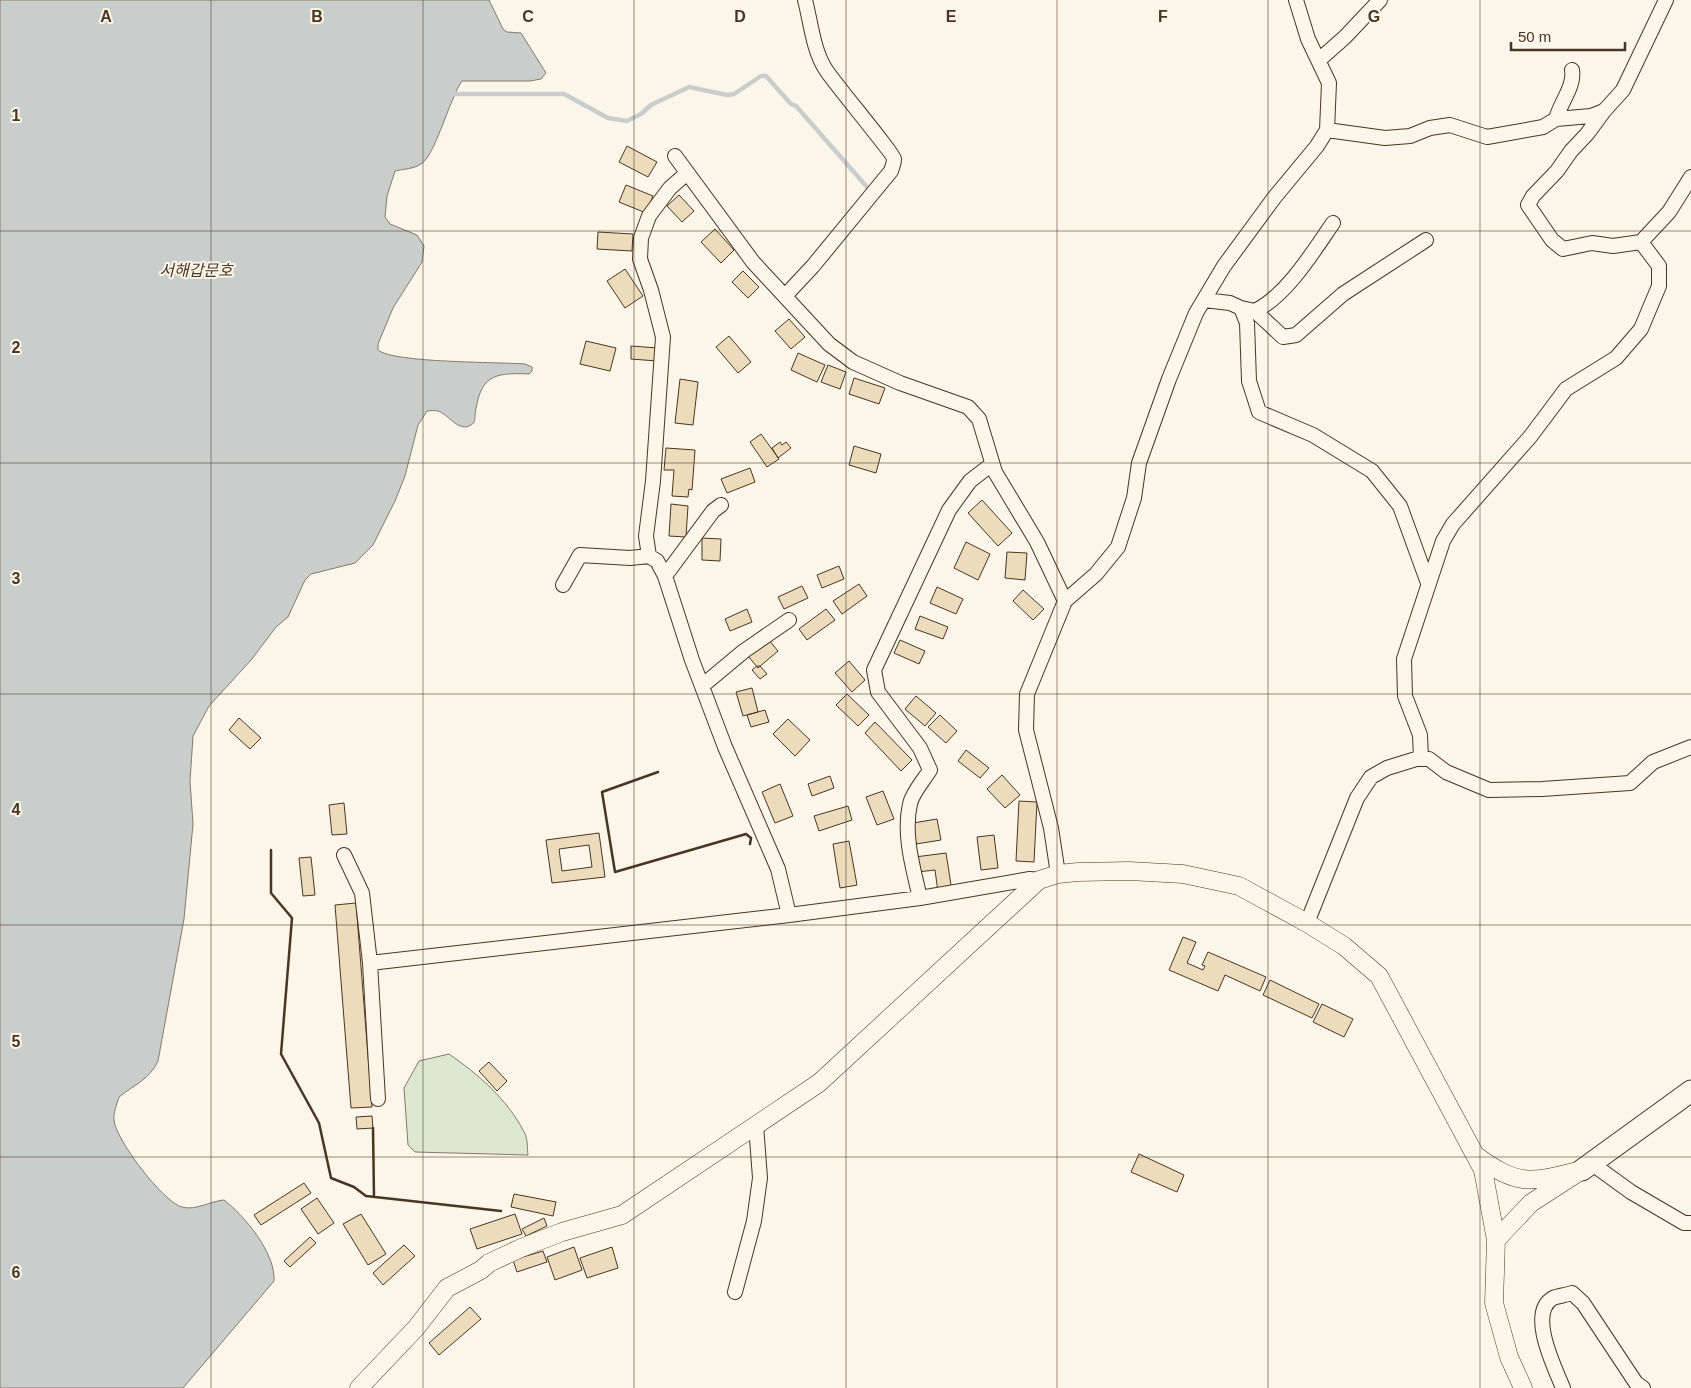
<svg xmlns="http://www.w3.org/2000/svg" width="1691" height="1388" font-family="Helvetica,'Noto Sans KR',sans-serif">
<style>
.green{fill:#dce7d0;stroke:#887966}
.water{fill:#c9cecd;stroke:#887966}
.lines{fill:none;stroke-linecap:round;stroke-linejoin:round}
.stream{stroke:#c9cecd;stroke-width:4.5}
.building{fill:#ecdcbc;stroke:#4a3520;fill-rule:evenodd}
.minor-casing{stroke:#4a3520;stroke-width:16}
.tertiary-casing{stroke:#4a3520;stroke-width:19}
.primary-casing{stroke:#4a3520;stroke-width:23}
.minor{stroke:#fbf6e9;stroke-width:14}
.tertiary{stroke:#fbf6e9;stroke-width:18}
.primary{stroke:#fbf6e9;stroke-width:21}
.wall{stroke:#4a3520;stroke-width:2.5}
.grid{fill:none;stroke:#4a3520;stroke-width:1;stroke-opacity:0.55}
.labels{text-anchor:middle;stroke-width:4;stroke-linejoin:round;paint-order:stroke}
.water-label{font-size:16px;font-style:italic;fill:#4a3520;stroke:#fbf6e9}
.grid-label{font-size:16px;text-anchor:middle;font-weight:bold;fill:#4a3520;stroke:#fbf6e9;stroke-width:4;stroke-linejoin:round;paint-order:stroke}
</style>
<rect width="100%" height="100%" fill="#fbf6e9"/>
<path class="green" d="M 449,1054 C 478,1074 508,1100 524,1132 C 528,1138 527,1148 528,1155 L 415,1152 L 408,1145 L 404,1088 L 419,1061 Z"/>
<path class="water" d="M 0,0 L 489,0 L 503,29 L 507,32 L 521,33 L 546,73 L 541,79 L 530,81 L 462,81 C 449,100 435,156 421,164 C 414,169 403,169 395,171 L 387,196 L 385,217 L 390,224 L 417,235 L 424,246 L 422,262 L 393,308 L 378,344 L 378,350 C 393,363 499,362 525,364 L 532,367 L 532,371 L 529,374 C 492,372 480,377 475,415 C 475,419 475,423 471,425 C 459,433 448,414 438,411 C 435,410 430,411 427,411 L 418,425 L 405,476 L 395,501 L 373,545 L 355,563 L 311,574 L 305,580 L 288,617 L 276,627 L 252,659 L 209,706 L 193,736 L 190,781 L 193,824 L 184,919 L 158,1061 C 150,1079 134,1085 119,1097 C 117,1104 113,1113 114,1120 C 115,1139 164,1203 182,1207 C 195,1211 211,1201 224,1200 C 245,1216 276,1254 274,1281 L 183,1388 L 0,1388 Z"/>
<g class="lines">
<path class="stream" d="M 453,94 L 564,94 L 608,118 L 627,121 L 641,114 L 651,105 L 689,87 L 727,95 L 734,94 L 761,76 L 766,76 L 791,104 L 796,106 L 867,187"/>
</g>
<path class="building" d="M 627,146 L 657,162 L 648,177 L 619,162 Z
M 626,185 L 653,196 L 646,213 L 619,202 Z
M 679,195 L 694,211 L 682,222 L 667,206 Z
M 715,229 L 734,250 L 721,263 L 701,242 Z
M 598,232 L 633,234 L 632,251 L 597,249 Z
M 625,269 L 643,296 L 625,308 L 607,281 Z
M 743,271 L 759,287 L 748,298 L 732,282 Z
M 789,319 L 805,337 L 791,349 L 775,331 Z
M 729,336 L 751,362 L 738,373 L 716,347 Z
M 586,341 L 616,348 L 610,371 L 580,364 Z
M 631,346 L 658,348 L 657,361 L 631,359 Z
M 798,353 L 825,365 L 817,382 L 791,370 Z
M 828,365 L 846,372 L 840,389 L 821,382 Z
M 854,378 L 885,388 L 879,404 L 849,394 Z
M 680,379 L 698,382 L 693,425 L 675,423 Z
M 761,434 L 779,459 L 767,467 L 750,442 Z
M 780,442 L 782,445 L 786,442 L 791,448 L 778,458 L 772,448 Z
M 854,446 L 881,454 L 876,473 L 849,465 Z
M 666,448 L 695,450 L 692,490 L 689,489 L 688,497 L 672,496 L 674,470 L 664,470 Z
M 750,468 L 755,482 L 727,493 L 721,479 Z
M 982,500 L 1012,533 L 998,546 L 968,513 Z
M 671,504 L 688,506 L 686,537 L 669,536 Z
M 702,538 L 721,539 L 720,561 L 702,560 Z
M 966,542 L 990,554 L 978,580 L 954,568 Z
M 1007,552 L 1027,553 L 1025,580 L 1005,578 Z
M 839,566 L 844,579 L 822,588 L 817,575 Z
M 859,584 L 867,596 L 842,614 L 833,601 Z
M 802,586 L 808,598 L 784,609 L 778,597 Z
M 937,587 L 963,599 L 956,614 L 930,603 Z
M 1023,590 L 1044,609 L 1033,620 L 1013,601 Z
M 747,609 L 752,622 L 730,631 L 725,619 Z
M 826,609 L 835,620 L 807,640 L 799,629 Z
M 920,616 L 948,627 L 943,639 L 915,629 Z
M 768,639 L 778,651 L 758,668 L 748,656 Z
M 900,640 L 925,651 L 919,664 L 894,653 Z
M 849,661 L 865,680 L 852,692 L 835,673 Z
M 757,666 L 760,666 L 767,674 L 760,679 L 752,670 Z
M 752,688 L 758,712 L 743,716 L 736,692 Z
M 847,694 L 869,715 L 858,726 L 836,705 Z
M 916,696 L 936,713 L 925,726 L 905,709 Z
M 765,710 L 769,722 L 751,727 L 747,715 Z
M 940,715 L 957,731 L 946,743 L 928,727 Z
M 239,718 L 261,738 L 250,749 L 229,730 Z
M 788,719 L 810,740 L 795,756 L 773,734 Z
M 875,722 L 912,760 L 901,771 L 865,733 Z
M 966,750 L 989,768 L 980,778 L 958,761 Z
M 1002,775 L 1020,795 L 1005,808 L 987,789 Z
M 830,776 L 834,788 L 812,796 L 808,784 Z
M 780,784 L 793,816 L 775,823 L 762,792 Z
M 883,791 L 894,819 L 877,825 L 866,797 Z
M 1019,801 L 1037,802 L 1034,862 L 1016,861 Z
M 344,803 L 347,834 L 332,835 L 329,805 Z
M 848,806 L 852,820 L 819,831 L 814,816 Z
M 937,819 L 941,840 L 916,844 L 913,823 Z
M 599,833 L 605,877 L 552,883 L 546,840 ZM 589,845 L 592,867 L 562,871 L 559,849 Z
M 994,835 L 998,868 L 981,870 L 977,837 Z
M 849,841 L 857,885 L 840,888 L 833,844 Z
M 946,853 L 952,891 L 938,892 L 935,870 L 917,872 L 915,857 Z
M 311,857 L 315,895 L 303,896 L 299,858 Z
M 356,903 L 372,1107 L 351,1108 L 335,905 Z
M 1183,937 L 1196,942 L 1187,963 L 1203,970 L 1205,966 L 1202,965 L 1208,952 L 1266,977 L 1260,991 L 1225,975 L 1218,991 L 1169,970 Z
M 1270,980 L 1319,1004 L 1312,1018 L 1263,995 Z
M 1322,1004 L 1353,1019 L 1344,1037 L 1313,1022 Z
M 489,1062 L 507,1081 L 497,1091 L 479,1071 Z
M 372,1116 L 373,1128 L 357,1129 L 356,1117 Z
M 1139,1154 L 1184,1175 L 1177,1192 L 1131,1172 Z
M 304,1183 L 311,1193 L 261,1225 L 254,1215 Z
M 514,1194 L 556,1202 L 553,1216 L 511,1207 Z
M 317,1198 L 334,1223 L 318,1234 L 301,1209 Z
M 361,1214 L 386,1254 L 368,1265 L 343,1224 Z
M 515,1214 L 522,1234 L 477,1249 L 470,1229 Z
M 544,1218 L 547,1226 L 526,1236 L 522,1229 Z
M 310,1237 L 316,1243 L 290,1267 L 284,1261 Z
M 404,1245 L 415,1256 L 383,1285 L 373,1273 Z
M 574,1247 L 582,1270 L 555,1280 L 547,1257 Z
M 612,1247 L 618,1268 L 587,1278 L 580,1258 Z
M 543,1251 L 547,1262 L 517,1272 L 513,1260 Z
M 470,1307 L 481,1319 L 439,1355 L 429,1343 Z"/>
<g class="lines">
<g class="minor-casing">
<path id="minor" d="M 1319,60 L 1345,37 L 1380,0
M 1604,111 L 1587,134 L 1571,151 L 1557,171 L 1533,196 L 1528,205 L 1552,240 L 1563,249 L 1592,243 L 1613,246 L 1641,242
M 1556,119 C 1560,103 1575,86 1572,70
M 1327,130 L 1385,138 L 1410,136 L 1430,128 L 1450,125 L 1487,137 L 1543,127 L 1556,119 L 1591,116 L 1604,111 L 1623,90 L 1666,0
M 675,156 L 753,262 L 829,344 L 853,362 L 900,383 L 968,407 L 979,419 L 995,472 L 1037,542 L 1065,601
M 687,173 L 670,188 L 649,216 L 641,238 L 640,259 L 651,290 L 663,337 L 653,481 L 646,536 L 649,556 L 657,561 L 665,576 L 692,660 L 725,747 L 778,869 L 789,915 L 920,898 L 1030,879 L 1039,880
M 785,296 L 813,266 L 891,171 C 892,168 894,163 894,159 C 893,153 835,84 826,70 C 813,50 811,23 805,0
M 1204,300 L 1230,303 L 1241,308 L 1247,323 L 1249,381 L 1259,412 L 1313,435 L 1372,471 L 1400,506 L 1428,583
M 1241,308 L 1255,311 L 1283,337 L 1296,335 L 1343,294 L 1426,240
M 1255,311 C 1287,295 1313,252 1333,223
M 665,576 L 713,511 L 721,505
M 563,585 L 580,555 L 630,558 L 649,556
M 702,686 L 744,651 L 789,620
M 1421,759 L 1420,735 L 1405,696 L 1404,659 L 1443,541 L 1453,524 L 1530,437 L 1566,389 L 1616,358 L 1641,329 L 1659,286 L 1659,266 L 1641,242 L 1669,212 L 1691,177
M 344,855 L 362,893 L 370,963 L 378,1099
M 1058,874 L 1051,828 L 1026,730 L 1027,694 L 1065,601 L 1096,574 L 1118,547 L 1134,498 L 1139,463 L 1169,379 L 1196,313 L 1224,266 L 1274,198 L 1317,146 L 1327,130 L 1329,83 L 1308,39 L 1296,0
M 920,898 C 913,868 903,834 910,804 C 912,793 924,780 930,770 L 920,748 L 878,692 L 874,670 L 949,510 L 970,481 L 992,464
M 1307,923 L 1357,798 L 1371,777 L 1387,768 L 1416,759 L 1429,759 L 1446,772 L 1489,790 L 1542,789 L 1630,783 L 1653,762 L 1691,747
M 370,963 L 789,915
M 1591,1163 L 1631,1192 L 1684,1223 L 1691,1223
M 735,1292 L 754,1221 L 760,1178 L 756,1125
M 1563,1388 C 1555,1368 1527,1313 1553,1298 C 1558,1296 1566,1295 1572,1293 L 1583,1303 L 1636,1383 L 1643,1388"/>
</g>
<g class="tertiary-casing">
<path id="tertiary" d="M 1475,1155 L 1483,1170 L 1496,1240
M 359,1388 L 416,1328 L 447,1288 L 481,1270 L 489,1263 L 521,1248 L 562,1232 L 622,1215 L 819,1083 L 1039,880 L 1058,874 L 1078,872 L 1129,871 L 1183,874 L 1239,886 L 1307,923 L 1344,946 L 1379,976 L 1475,1155 C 1519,1187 1531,1183 1582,1170 L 1531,1203 L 1496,1240 L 1494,1303 L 1509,1357 L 1523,1388"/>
</g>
<g class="primary-casing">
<path id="primary" d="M 1582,1170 L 1691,1091"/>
</g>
<use href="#minor" class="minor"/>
<use href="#tertiary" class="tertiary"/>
<use href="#primary" class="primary"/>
<path class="wall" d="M 658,772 L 602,792 L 615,872 L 746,834 L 751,838 L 750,844
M 271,850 L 271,893 L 292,918 L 281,1054 L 319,1123 L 331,1178 L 354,1187 L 366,1196 L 501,1211
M 373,1128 L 374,1197"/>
</g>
<path class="grid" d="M 211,0 L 211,1388M 423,0 L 423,1388M 634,0 L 634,1388M 846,0 L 846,1388M 1057,0 L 1057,1388M 1268,0 L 1268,1388M 1480,0 L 1480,1388M 0,231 L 1691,231M 0,463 L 1691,463M 0,694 L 1691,694M 0,925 L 1691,925M 0,1157 L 1691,1157"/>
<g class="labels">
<g class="water-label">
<text x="196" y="276">서해갑문호</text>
</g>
</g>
<g class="grid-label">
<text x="106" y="22">A</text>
<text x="317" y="22">B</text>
<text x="528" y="22">C</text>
<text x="740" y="22">D</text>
<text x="951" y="22">E</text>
<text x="1163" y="22">F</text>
<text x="1374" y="22">G</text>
<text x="16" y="121">1</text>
<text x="16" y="353">2</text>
<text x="16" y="584">3</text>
<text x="16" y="815">4</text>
<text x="16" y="1047">5</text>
<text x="16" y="1278">6</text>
</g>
<path d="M1511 42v8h114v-8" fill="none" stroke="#4a3520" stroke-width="2.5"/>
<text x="1518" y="42" font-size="15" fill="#4a3520" stroke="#fbf6e9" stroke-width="4" paint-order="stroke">50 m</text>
</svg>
